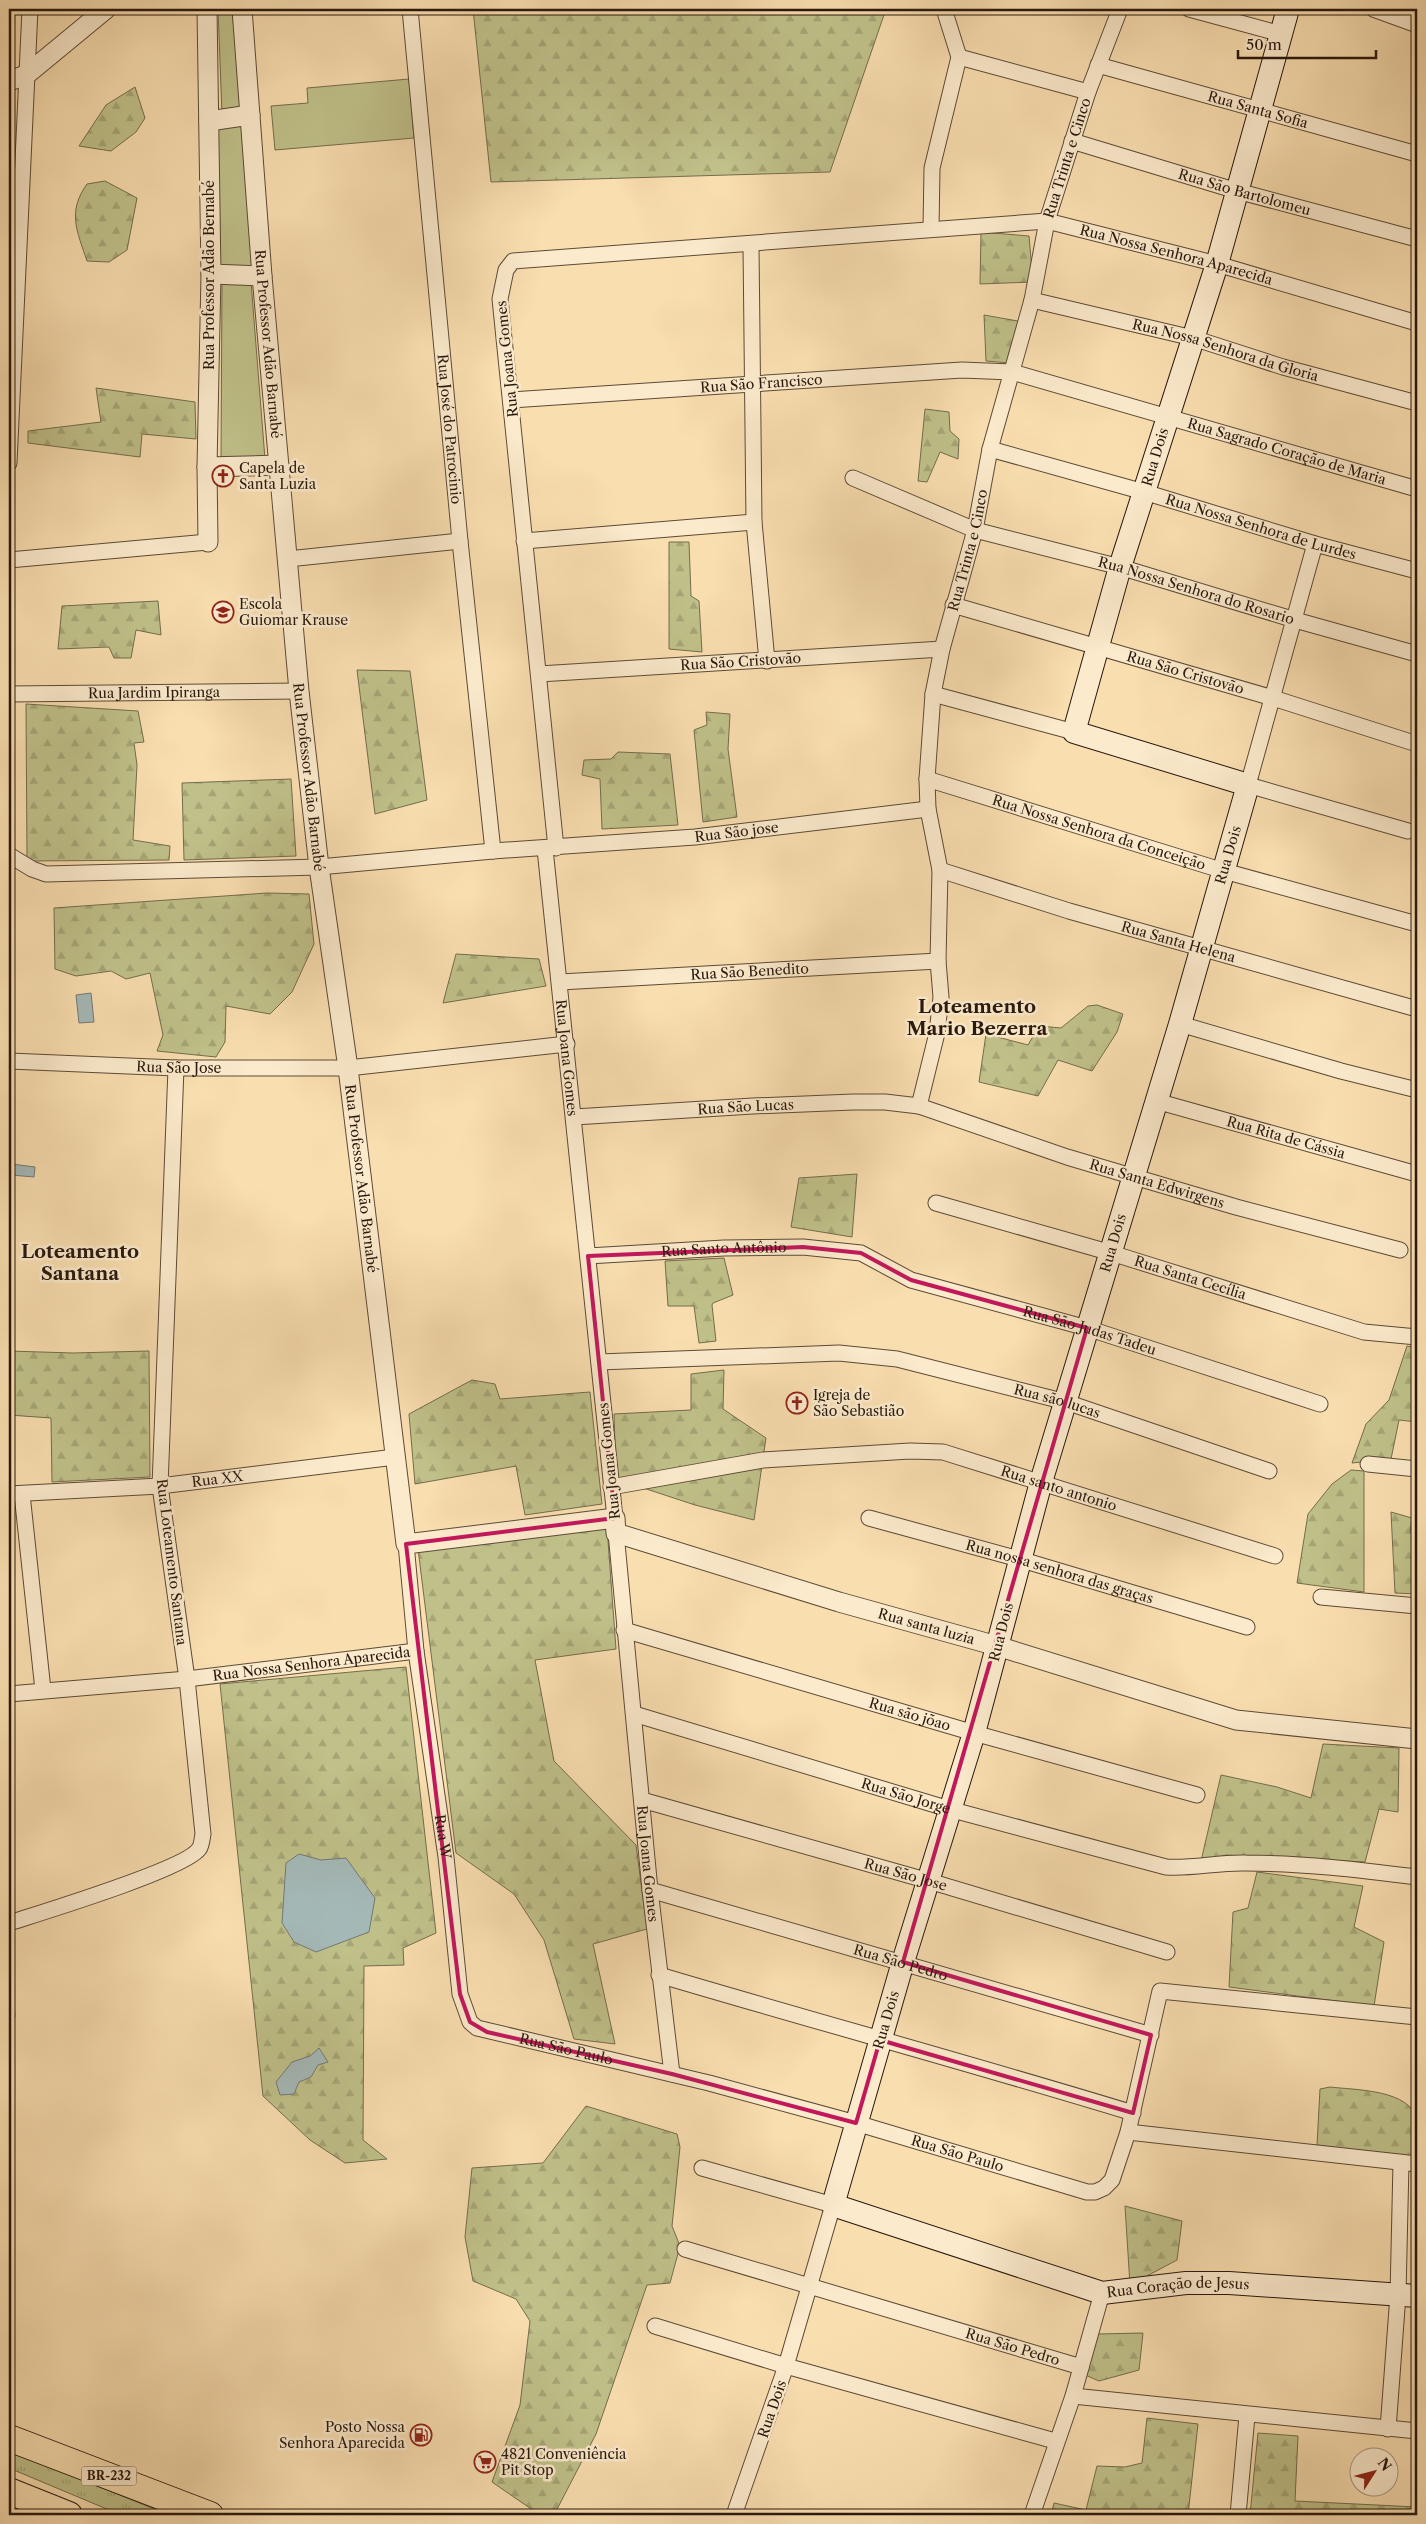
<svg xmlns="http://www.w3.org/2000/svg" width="1426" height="2524" font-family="'Libre Caslon Text',serif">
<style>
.grass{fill:url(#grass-tufts);stroke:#746c4c}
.forest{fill:url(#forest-firs);stroke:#746c4c}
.park{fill:#c0c18a;stroke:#746c4c}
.water{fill:#a4b9b8;stroke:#737974}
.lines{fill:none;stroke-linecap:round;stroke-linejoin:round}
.minor-casing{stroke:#5d4a36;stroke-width:17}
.tertiary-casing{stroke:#5d4a36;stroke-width:21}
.secondary-casing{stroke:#29180e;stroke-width:24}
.trunk-casing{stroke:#29180e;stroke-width:28}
.minor{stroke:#fbeacc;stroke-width:15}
.tertiary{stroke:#fbeacc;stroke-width:19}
.secondary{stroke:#fbeacc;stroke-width:22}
.trunk{stroke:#f9deb0;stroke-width:26}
.marked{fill:none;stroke:#c2185b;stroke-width:4;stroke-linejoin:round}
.labels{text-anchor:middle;stroke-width:5;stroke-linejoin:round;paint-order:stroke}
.shield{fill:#fbeacc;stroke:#685747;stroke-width:1}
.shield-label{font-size:12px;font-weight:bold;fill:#29180e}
.street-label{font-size:14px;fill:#29180e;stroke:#fbeacc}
.poi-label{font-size:14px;fill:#29180e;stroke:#fbeacc;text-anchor:start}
.district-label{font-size:19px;font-weight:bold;fill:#29180e;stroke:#fbeacc}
</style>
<defs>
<pattern id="grass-tufts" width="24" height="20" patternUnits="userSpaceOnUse" patternTransform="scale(1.25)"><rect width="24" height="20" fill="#c0c18a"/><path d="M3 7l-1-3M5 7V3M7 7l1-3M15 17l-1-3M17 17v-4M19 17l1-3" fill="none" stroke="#a5a576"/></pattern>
<pattern id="forest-firs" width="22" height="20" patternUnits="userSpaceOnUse" patternTransform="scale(1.25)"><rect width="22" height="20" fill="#c0c18a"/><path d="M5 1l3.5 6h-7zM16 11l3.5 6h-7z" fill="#a5a576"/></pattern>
</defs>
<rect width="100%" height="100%" fill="#f9deb0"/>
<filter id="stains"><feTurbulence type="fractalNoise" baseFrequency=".004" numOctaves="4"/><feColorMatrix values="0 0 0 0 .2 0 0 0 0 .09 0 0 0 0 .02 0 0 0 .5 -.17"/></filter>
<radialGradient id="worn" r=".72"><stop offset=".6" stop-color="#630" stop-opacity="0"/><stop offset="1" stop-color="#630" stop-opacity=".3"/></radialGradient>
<path class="grass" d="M 9,2450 L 169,2515 L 121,2515 L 9,2468 Z"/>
<path class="forest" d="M 473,9 L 886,9 L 830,172 L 491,182 Z
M 135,87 L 145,118 L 136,132 L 111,151 L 79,146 L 106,105 Z
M 105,181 L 137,198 L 127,250 L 109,262 L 87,261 C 77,231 67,212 87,184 Z
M 981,232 L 1029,236 L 1033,282 L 980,284 Z
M 984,315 L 1018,321 L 1010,363 L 986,361 Z
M 96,388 L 195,402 L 196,439 L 142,434 L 140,457 L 28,443 L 28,431 L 101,422 Z
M 925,409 L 949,412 L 950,431 L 959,439 L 958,459 L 940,452 L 927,482 L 918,481 Z
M 669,542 L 689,542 L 691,596 L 699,601 L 702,652 L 669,649 Z
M 158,601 L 161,635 L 136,630 L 131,658 L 114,658 L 109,647 L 58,649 L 62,606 Z
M 357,670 L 410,671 L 427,800 L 375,814 Z
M 26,704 L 138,711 L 144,742 L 134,743 L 137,765 L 133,840 L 170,846 L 169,860 L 27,861 Z
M 706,712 L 730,714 L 728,749 L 737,817 L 703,822 L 694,730 L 707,725 Z
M 618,752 L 670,754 L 678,825 L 602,829 L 600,779 L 582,775 L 584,760 L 611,759 Z
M 291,779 L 296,856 L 184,860 L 182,783 Z
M 267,893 L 309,894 L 314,944 L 292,992 L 270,1014 L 226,1006 L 225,1042 L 216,1057 L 157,1051 L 163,1035 L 150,973 L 126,979 L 111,971 L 76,976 L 55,969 L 54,908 Z
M 456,954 L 539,959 L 546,986 L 443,1003 Z
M 1097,1005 L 1123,1014 L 1117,1032 L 1092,1071 L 1058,1060 L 1038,1096 L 979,1082 L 986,1034 L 1028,1045 L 1039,1026 L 1061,1028 L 1088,1006 Z
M 857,1174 L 852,1237 L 791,1227 L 799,1178 Z
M 724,1258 L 733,1295 L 713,1303 L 712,1305 L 716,1341 L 699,1343 L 694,1306 L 668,1306 L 665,1261 Z
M 1407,1346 L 1417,1348 L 1417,1422 L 1399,1420 L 1391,1459 L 1352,1463 L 1366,1424 L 1389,1400 Z
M 9,1351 L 73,1353 L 149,1351 L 150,1477 L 52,1482 L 51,1418 L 9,1415 Z
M 724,1370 L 723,1409 L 766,1438 L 754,1520 L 695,1505 L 616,1479 L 614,1414 L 691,1410 L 691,1374 Z
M 472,1380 L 495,1384 L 500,1399 L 590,1392 L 602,1504 L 525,1515 L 516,1466 L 415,1484 L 409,1414 Z
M 1351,1470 L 1364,1471 L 1364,1592 L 1297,1583 L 1308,1514 L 1332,1484 Z
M 1391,1512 L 1412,1518 L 1410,1533 L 1417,1535 L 1417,1594 L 1395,1593 Z
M 607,1527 L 616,1649 L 535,1660 L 554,1761 L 636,1845 L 647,1929 L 593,1944 L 615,2044 L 574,2039 L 544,1940 L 514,1894 L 456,1853 L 418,1549 Z
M 406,1667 L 436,1933 L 403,1948 L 404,1965 L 364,1966 L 363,2140 L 387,2159 L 345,2163 L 310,2140 L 263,2096 L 220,1684 Z
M 1323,1744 L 1399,1748 L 1398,1812 L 1379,1809 L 1365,1862 L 1226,1855 L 1201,1861 L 1221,1775 L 1277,1787 L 1311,1798 Z
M 1257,1872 L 1363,1886 L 1354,1927 L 1384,1942 L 1374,2006 L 1229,1987 L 1233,1912 L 1248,1908 Z
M 9,1934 L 15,2017 L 9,2019 Z
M 1330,2087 C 1354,2090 1412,2089 1417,2121 C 1419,2133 1417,2147 1417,2159 L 1317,2145 L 1320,2089 Z
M 586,2106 L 677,2134 L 680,2147 L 672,2226 L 680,2246 L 670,2283 L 647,2285 L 596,2434 L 554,2515 L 540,2515 L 492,2482 L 520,2405 L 530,2321 L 516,2299 L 473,2281 L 465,2237 L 472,2168 L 543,2163 Z
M 1125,2206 L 1182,2221 L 1177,2260 L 1130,2285 Z
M 1143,2333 L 1139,2370 L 1099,2381 L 1083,2374 L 1098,2334 Z
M 1147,2418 L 1198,2424 L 1188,2515 L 1051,2515 L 1054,2503 L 1086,2510 L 1097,2466 L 1125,2467 L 1142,2463 Z
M 1258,2433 L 1298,2436 L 1295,2501 L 1417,2507 L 1417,2515 L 1250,2515 Z"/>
<path class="park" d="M 218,9 L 232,9 L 242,111 L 222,114 Z
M 409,79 L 414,138 L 275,150 L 271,106 L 308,103 L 307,88 Z
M 241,123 L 254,270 L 219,269 L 217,125 Z
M 222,281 L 251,282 L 265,459 L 221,460 Z"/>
<path class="water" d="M 91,993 L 94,1022 L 79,1023 L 76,995 Z
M 12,1164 L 35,1167 L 34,1177 L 11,1175 Z
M 299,1854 L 321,1860 L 346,1858 L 375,1898 L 369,1932 L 316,1952 L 294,1942 L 282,1923 L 286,1863 Z
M 319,2048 L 328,2062 L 318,2065 L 311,2077 L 299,2082 L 294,2094 L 280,2095 L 276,2082 L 292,2062 L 310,2056 Z"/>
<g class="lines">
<g class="minor-casing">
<g id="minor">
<path id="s1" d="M 410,9 L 460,541 L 493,851"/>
<path d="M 1189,9 L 1281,34"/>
<path d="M 1373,9 L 1417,25"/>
<path d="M 959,57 L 1088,92"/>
<path id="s2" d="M 1098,65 L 1417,154"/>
<path id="s3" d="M 1072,141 L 1237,191 L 1417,239"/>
<path d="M 931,228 L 932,168 L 959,57 L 944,9"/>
<path d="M 751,245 L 754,522 L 767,661"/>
<path id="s4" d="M 1032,300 L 1193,338 L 1283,367 L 1417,403"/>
<path id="s5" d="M 511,400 L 962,370 L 1012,372 L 1417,489"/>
<path id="s6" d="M 990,449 L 1144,492 L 1315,544 L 1417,571"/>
<path d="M 9,463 L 30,9"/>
<path id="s7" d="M 853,478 L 975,530 L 1120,567 L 1295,620 L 1417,654"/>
<path d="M 524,541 L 754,522"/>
<path d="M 1315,544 L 1248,785 L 1408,831"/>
<path d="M 288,559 L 460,541"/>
<path d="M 9,560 L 208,542"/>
<path id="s8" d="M 953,605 L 1273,698 L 1417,744"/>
<path id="s9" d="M 539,674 L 942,649"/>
<path id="s10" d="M 9,694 L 299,691"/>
<path d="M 933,694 L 1074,732"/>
<path id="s11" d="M 927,779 L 1224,871 L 1417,924"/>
<path id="s12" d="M 556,848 L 500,299 L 506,270 L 513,261 L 1047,221 L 1217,264 L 1417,323"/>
<path id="s13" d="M 545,849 L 615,1518"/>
<path id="s14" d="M 9,855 L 32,869 L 46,874 L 319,867 L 493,851 L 695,837 L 928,809"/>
<path id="s15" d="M 940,870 L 1069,911 L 1417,1009"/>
<path id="s16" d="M 560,982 L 938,961"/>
<path d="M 1180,1024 L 1341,1071 L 1417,1090"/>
<path id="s17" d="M 9,1061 L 176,1068 L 348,1068 L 567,1044"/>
<path id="s18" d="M 1156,1101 L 1417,1174"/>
<path id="s19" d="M 919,1106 L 937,1033 L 941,997 L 938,961 L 940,870 L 928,809 L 927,779 L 933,694 L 942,649 L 975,530 L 990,449 L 1032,300 L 1047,221 L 1088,92 L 1120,9"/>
<path id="s20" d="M 574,1117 L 753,1106 L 853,1102 L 885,1102 L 919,1106 L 1067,1157 L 1236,1207 L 1400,1250"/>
<path id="s21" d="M 936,1203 L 1108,1252 L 1364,1332 L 1417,1337"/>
<path id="s22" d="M 588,1256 L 724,1248 L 803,1247 L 861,1253 L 911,1280 L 1087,1328 L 1320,1404"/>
<path id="s23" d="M 599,1362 L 839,1353 L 897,1359 L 1066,1402 L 1269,1471"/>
<path d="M 1368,1464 L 1417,1469"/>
<path id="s24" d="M 611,1487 L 763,1460 L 910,1451 L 943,1452 L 1275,1556"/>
<path id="s25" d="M 9,1494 L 160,1486 L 395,1457"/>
<path d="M 22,1494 L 43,1690"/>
<path id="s26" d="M 869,1518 L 1019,1559 L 1247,1627"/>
<path id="s27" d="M 616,1533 L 650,1890 L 672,2074"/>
<path id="s28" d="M 406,1544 L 416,1651 L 446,1857 L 460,1994 L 470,2022 L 477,2028 L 709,2083 L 856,2123 L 1087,2192 L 1095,2192 L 1104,2188 L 1112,2180 L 1128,2132 L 1160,1991 L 1417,2017"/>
<path d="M 1321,1597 L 1417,1606"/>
<path id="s29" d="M 624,1630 L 974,1733 L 1197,1795"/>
<path id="s30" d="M 9,1694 L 187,1679 L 416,1651"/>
<path id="s31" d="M 634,1714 L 949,1809 L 1166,1867 C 1192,1869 1219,1862 1246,1863 C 1303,1863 1360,1870 1417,1877"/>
<path id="s32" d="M 642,1800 L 929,1881 L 1167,1952"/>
<path id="s33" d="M 650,1890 L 1151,2035"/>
<path d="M 9,1923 C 40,1913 185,1869 199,1849 C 202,1845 202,1838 203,1834 L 187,1679 L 160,1486 L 176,1068"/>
<path d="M 659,1975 C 817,2022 976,2065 1133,2113"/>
<path d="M 1128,2132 L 1417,2164"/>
<path d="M 702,2168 L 833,2205 L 786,2366 L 734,2515"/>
<path id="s34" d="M 685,2249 L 1081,2367"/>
<path d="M 655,2326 L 786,2366 L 1055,2441"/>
<path d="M 1073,2396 L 1417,2431"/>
<path d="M 1388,2429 L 1398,2295 L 1401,2163"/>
<path d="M 1032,2515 L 1073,2396 L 1102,2293"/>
<path d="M 1238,2515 L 1247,2416"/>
</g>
</g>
<g class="tertiary-casing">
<g id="tertiary">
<path d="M 207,9 L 211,274 L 207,467 L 208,542"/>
<path id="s35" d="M 242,9 L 262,276 L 299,691 L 319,867 L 348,1068 L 406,1544 L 615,1518 L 616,1533 L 839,1602 L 997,1646 L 1236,1720 L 1417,1739"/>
<path d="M 9,81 L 26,75 L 106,9"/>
<path d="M 209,121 L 250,115"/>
<path d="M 211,274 L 262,276"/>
<path d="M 207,467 L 279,465"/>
</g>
</g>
<g class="secondary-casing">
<g id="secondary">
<path id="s36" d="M 1288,9 L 1217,264 L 1120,567 L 1074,732 L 1248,785 L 1180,1024 L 1041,1482 L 974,1733 L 903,1962 L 833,2205 L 1102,2293 L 1186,2283 L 1229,2283 L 1417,2296"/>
</g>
</g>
<g class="trunk-casing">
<path id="trunk" d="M 9,2438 L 210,2515
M 9,2491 L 69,2515"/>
</g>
<use href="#minor" class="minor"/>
<use href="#tertiary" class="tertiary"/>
<use href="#secondary" class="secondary"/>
<use href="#trunk" class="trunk"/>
</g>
<path class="marked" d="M 803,1247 L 861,1253 L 911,1280 L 1087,1328 L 903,1962 L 1151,2035 L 1133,2113 L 880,2040 L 856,2123 L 672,2074 L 487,2032 L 470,2022 L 460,1994 L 406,1544 L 615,1518 L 588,1256 Z"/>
<defs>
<g id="church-ring" transform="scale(1.125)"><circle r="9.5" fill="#fbeacc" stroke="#8f2418" stroke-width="1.5"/><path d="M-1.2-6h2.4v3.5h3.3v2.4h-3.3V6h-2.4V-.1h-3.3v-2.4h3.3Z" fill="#8f2418"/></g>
<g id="school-ring" transform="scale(1.125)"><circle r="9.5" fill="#fbeacc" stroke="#8f2418" stroke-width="1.5"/><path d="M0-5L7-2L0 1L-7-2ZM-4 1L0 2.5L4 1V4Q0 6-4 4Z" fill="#8f2418"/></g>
<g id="fuel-ring" transform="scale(1.125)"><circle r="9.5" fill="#fbeacc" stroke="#8f2418" stroke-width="1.5"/><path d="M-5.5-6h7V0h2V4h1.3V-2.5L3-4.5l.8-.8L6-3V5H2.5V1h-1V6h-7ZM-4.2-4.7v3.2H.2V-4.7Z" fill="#8f2418"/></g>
<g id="supermarket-ring" transform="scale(1.125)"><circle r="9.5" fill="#fbeacc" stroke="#8f2418" stroke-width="1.5"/><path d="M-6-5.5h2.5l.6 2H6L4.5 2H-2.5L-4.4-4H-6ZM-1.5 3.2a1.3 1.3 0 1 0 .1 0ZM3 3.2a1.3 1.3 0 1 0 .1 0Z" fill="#8f2418"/></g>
</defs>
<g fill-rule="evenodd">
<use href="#church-ring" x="223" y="476"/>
<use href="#school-ring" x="223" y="612"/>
<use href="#church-ring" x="797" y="1403"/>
<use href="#fuel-ring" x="421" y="2435"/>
<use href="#supermarket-ring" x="485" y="2462"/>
</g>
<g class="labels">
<rect class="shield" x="81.5" y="2466.5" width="55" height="19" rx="4"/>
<g class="shield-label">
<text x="109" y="2480">BR-232</text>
</g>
<g class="street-label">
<text dy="5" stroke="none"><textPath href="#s2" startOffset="166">Rua Santa Sofia</textPath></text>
<text dy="5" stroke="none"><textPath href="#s19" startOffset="969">Rua Trinta e Cinco</textPath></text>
<text dy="5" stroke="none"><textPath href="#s3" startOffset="180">Rua São Bartolomeu</textPath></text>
<text dy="5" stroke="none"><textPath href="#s12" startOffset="1262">Rua Nossa Senhora Aparecida</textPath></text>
<text transform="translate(209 275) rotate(-90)" y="5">Rua Professor Adão Bernabé</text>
<text dy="5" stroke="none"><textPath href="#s35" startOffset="336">Rua Professor Adão Barnabé</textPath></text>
<text dy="5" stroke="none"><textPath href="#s4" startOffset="200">Rua Nossa Senhora da Gloria</textPath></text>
<text transform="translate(507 359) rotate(-96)" y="5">Rua Joana Gomes</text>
<text dy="5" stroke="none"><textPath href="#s5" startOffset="251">Rua São Francisco</textPath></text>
<text dy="5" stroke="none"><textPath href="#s1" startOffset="422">Rua José do Patrocinio</textPath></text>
<text dy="5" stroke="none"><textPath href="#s5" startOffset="788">Rua Sagrado Coração de Maria</textPath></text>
<text transform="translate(1155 457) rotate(-73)" y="5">Rua Dois</text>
<text dy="5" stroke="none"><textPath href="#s6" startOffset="282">Rua Nossa Senhora de Lurdes</textPath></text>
<text dy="5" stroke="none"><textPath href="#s19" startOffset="564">Rua Trinta e Cinco</textPath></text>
<text dy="5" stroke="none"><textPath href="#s7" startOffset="362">Rua Nossa Senhora do Rosario</textPath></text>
<text dy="5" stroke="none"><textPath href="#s9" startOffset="202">Rua São Cristovão</textPath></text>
<text dy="5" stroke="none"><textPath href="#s8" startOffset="242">Rua São Cristovão</textPath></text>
<text dy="5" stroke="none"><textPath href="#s10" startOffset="145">Rua Jardim Ipiranga</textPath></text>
<text dy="5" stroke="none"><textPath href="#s35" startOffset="771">Rua Professor Adão Barnabé</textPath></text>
<text dy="5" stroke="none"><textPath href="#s14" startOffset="734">Rua São jose</textPath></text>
<text dy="5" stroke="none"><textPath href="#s11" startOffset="180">Rua Nossa Senhora da Conceição</textPath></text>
<text transform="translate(1228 855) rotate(-74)" y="5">Rua Dois</text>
<text dy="5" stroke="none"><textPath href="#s15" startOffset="249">Rua Santa Helena</textPath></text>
<text dy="5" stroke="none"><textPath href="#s16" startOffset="190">Rua São Benedito</textPath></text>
<text dy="5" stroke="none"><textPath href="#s13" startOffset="210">Rua Joana Gomes</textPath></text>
<text dy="5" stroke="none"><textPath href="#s17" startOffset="170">Rua São Jose</textPath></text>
<text dy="5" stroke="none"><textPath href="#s20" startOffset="172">Rua São Lucas</textPath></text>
<text dy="5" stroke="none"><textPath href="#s18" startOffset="135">Rua Rita de Cássia</textPath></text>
<text dy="5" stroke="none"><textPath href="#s35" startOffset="1176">Rua Professor Adão Barnabé</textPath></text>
<text dy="5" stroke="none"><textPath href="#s20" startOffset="596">Rua Santa Edwirgens</textPath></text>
<text transform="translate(1113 1243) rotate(-74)" y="5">Rua Dois</text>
<text dy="5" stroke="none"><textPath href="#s22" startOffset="136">Rua Santo Antônio</textPath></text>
<text dy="5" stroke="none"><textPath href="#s21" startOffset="265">Rua Santa Cecília</textPath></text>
<text dy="5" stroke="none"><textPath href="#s22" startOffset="516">Rua São Judas Tadeu</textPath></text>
<text dy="5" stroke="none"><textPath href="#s23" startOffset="464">Rua são lucas</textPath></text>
<text transform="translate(609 1461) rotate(-96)" y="5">Rua Joana Gomes</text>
<text dy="5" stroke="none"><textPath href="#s25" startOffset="209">Rua XX</textPath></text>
<text dy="5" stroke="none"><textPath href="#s24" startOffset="456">Rua santo antonio</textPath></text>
<text transform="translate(172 1562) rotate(83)" y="5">Rua Loteamento Santana</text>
<text dy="5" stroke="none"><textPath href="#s26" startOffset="198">Rua nossa senhora das graças</textPath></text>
<text dy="5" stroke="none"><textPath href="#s35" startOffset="2094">Rua santa luzia</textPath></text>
<text transform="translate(1001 1632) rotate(-76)" y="5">Rua Dois</text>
<text dy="5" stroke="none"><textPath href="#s30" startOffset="304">Rua Nossa Senhora Aparecida</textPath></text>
<text dy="5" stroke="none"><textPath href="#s29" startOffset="298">Rua são jõao</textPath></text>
<text dy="5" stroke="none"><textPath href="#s31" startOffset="284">Rua São Jorge</textPath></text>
<text dy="5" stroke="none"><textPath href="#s28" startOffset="295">Rua W</textPath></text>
<text dy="5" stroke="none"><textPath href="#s27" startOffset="332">Rua Joana Gomes</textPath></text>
<text dy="5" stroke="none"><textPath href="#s32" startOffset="274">Rua São Jose</textPath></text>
<text dy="5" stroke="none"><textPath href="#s33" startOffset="261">Rua São Pedro</textPath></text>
<text transform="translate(886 2020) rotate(-74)" y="5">Rua Dois</text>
<text dy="5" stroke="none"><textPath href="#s28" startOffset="584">Rua São Paulo</textPath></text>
<text dy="5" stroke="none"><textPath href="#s28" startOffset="989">Rua São Paulo</textPath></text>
<text dy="5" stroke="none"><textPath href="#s36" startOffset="2775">Rua Coração de Jesus</textPath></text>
<text dy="5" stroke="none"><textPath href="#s34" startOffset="342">Rua São Pedro</textPath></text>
<text transform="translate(772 2409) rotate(-71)" y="5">Rua Dois</text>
</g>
<g class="poi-label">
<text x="239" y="473">Capela de<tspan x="239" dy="16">Santa Luzia</tspan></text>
<text x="239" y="609">Escola<tspan x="239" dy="16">Guiomar Krause</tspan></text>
<text x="813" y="1400">Igreja de<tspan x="813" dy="16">São Sebastião</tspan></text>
<text x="405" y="2432" text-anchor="end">Posto Nossa<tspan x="405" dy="16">Senhora Aparecida</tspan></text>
<text x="501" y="2459">4821 Conveniência<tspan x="501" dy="16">Pit Stop</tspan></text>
</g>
<g class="district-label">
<text x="977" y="1013">Loteamento<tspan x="977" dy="22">Mario Bezerra</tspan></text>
<text x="80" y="1258">Loteamento<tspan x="80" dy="22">Santana</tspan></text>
</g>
</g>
<rect width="1426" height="2524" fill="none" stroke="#f9deb0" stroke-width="30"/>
<rect x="10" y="10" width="1406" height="2504" fill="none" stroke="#29180e" stroke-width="2.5"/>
<rect x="15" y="15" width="1396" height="2494" fill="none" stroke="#29180e"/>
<g transform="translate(1374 2472) rotate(54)"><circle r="24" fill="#fbeacc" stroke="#a79680"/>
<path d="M0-4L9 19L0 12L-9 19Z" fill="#8f2418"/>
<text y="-8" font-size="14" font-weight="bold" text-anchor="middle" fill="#29180e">N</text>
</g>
<path d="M1238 50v8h138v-8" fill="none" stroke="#29180e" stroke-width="2.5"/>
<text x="1246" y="50" font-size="15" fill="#29180e" stroke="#fbeacc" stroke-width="4" paint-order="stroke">50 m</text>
<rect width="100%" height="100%" filter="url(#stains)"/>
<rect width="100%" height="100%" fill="url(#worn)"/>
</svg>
